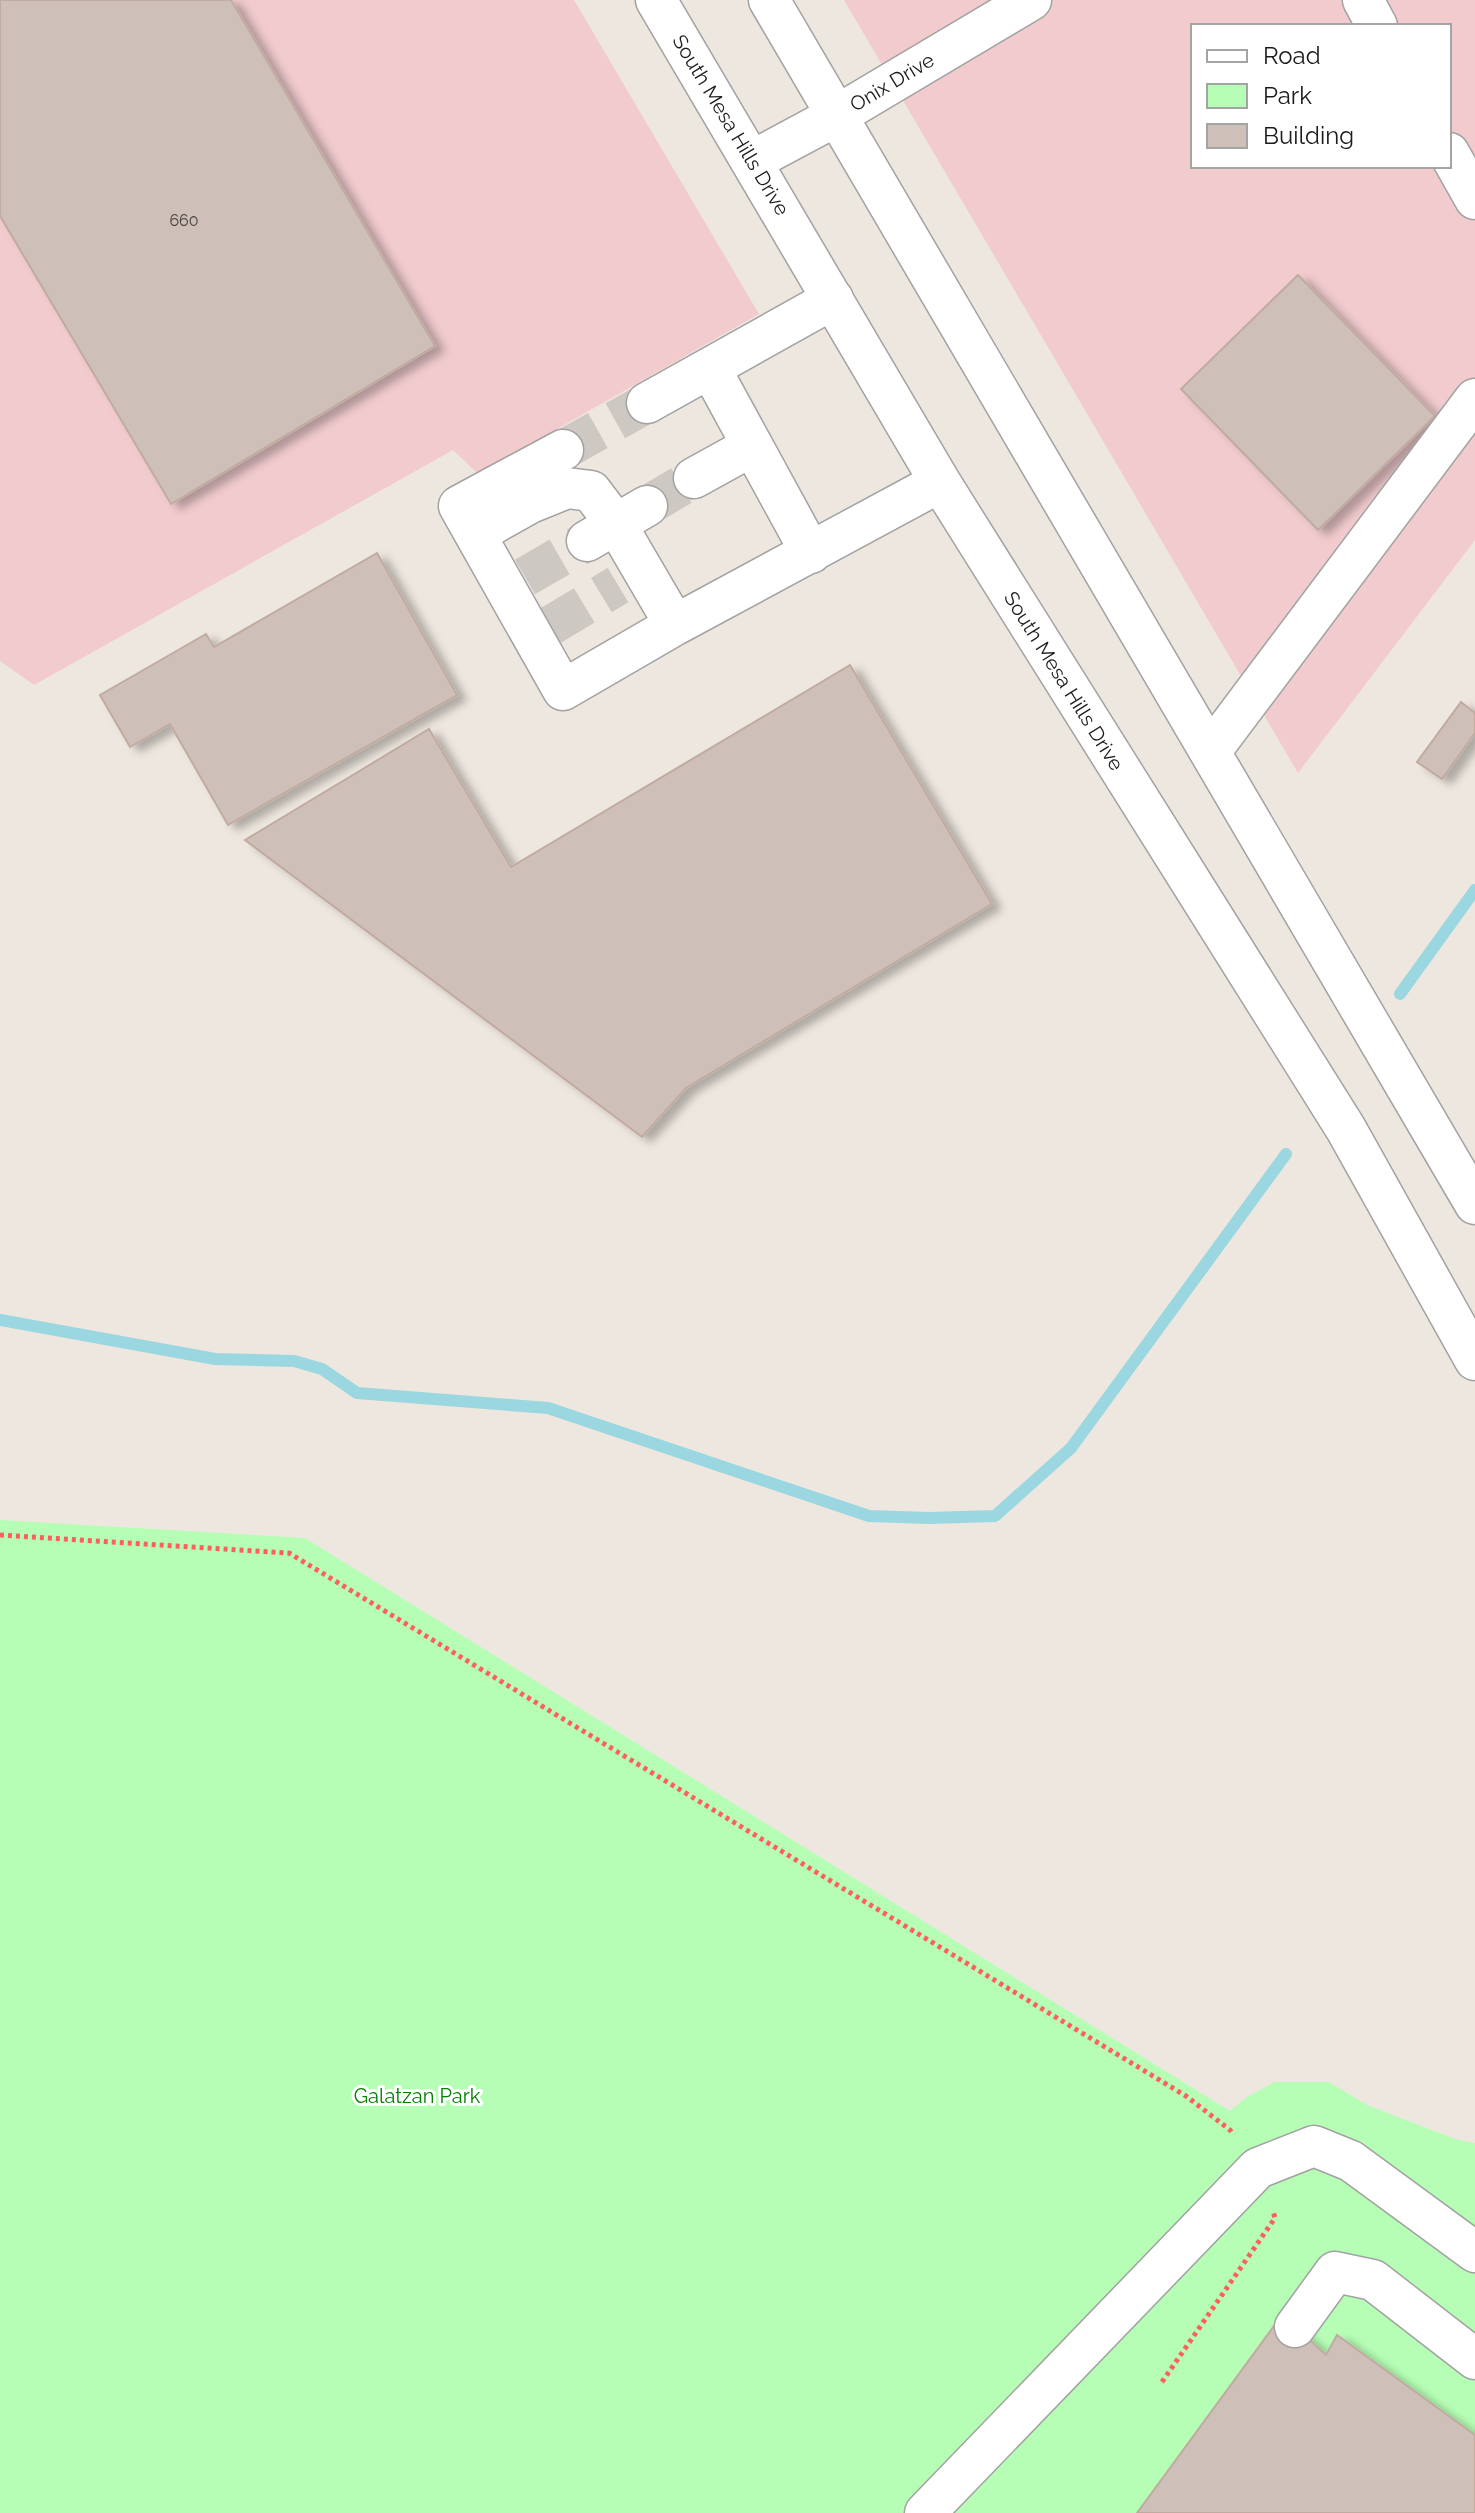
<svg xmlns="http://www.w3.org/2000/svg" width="1475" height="2513" font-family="Raleway,sans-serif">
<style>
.commercial{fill:#f1cbce;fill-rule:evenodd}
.park{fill:#b6feb5}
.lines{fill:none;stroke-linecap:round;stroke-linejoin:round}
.stream{stroke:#9ad7e0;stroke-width:12}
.building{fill:#cebfb8;stroke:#c0aba0;stroke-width:2;filter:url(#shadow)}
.minor-tunnel{stroke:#cec8c2;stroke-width:40;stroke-dasharray:40 20;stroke-linecap:butt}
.minor-casing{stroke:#a2a2a2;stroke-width:43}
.path{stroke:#ff605f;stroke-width:5;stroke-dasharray:4 4;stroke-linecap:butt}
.minor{stroke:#fff;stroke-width:40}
.labels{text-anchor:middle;stroke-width:6;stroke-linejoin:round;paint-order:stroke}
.number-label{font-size:16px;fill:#484442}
.street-label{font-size:20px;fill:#1b1b1b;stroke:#fff}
.park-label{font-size:20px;fill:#038001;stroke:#fff}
</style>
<defs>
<filter id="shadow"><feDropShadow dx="9" dy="5" stdDeviation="4" flood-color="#0004"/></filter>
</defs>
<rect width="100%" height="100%" fill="#eee7df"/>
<path class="commercial" d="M 0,0 L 574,0 L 759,314 L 478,474 L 453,450 L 34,685 L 0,661 Z
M 844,0 L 1475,0 L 1475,540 L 1298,773 ZM 1193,26 L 1449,26 L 1449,166 L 1193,166 Z"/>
<path class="park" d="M 0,1520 L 305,1538 L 1230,2111 L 1244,2099 L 1274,2082 L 1329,2082 L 1367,2105 L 1458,2140 L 1475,2143 L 1475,2513 L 0,2513 Z"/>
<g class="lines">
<path class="stream" d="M 1400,994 L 1475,890
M 0,1320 L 215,1359 L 294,1361 L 322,1369 L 357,1393 L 548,1408 L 869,1516 L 929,1518 L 995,1516 L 1071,1448 L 1286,1154"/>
</g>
<path class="building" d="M 0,0 L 231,0 L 435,346 L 171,504 L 0,216 Z
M 1298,275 L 1435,416 L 1318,530 L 1181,389 Z
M 377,553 L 457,695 L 228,825 L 170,724 L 130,747 L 100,695 L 206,634 L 214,647 Z
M 850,665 L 992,904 L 686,1088 L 642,1137 L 245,840 L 429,729 L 511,867 Z
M 1461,702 L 1475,713 L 1475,733 L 1442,779 L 1417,762 Z
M 1282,2315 L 1326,2355 L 1337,2335 L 1475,2435 L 1475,2513 L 1137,2513 Z"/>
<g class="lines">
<path class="minor-tunnel" d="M 563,450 L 647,403
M 647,506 L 694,478
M 525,577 L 587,541
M 550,626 L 618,585"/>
<g class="minor-casing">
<path id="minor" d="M 656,0 L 940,482 L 1346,1129 L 1475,1360
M 769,0 L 1475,1204
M 1363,0 L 1377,26
M 1449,153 L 1475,199
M 752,161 L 836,116 L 1031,0
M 710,368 L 811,553
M 647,403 L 833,299
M 563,450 L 459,506 L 563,690 L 675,625 L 940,482
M 694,478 L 752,446
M 647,506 L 616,524 L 675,625
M 475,534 L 530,503 L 567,488 L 591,491 L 616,524 L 587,541
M 1210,752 L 1475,399
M 1295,2327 L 1335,2272 L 1373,2280 L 1475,2359
M 925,2513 L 1258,2168 L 1314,2146 L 1351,2161 L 1475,2252"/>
</g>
<path class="path" d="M 0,1535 L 289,1553 L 1186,2096 L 1230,2130 L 1234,2135
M 1162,2382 L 1275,2218 L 1273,2211"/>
<use href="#minor" class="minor"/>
</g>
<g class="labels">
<g class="number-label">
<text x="184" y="226">660</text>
</g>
<g class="street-label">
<text transform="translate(892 82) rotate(-31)" y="7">Onix Drive</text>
<text transform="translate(731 125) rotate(59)" y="7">South Mesa Hills Drive</text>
<text transform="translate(1064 681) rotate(58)" y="7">South Mesa Hills Drive</text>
</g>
<g class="park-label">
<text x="417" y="2103">Galatzan Park</text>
</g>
</g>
<rect x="1191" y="24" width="260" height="144" fill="#ffffff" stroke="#a4a4a4" stroke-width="2"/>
<rect x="1207" y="50" width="40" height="12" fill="#ffffff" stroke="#a4a4a4" stroke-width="2"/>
<text x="1263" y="64" font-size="24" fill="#1b1b1b">Road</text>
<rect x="1207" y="84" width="40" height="24" fill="#b6feb5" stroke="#a4a4a4" stroke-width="2"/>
<text x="1263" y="104" font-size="24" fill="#1b1b1b">Park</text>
<rect x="1207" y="124" width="40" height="24" fill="#cebfb8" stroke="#a4a4a4" stroke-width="2"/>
<text x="1263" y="144" font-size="24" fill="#1b1b1b">Building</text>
</svg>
